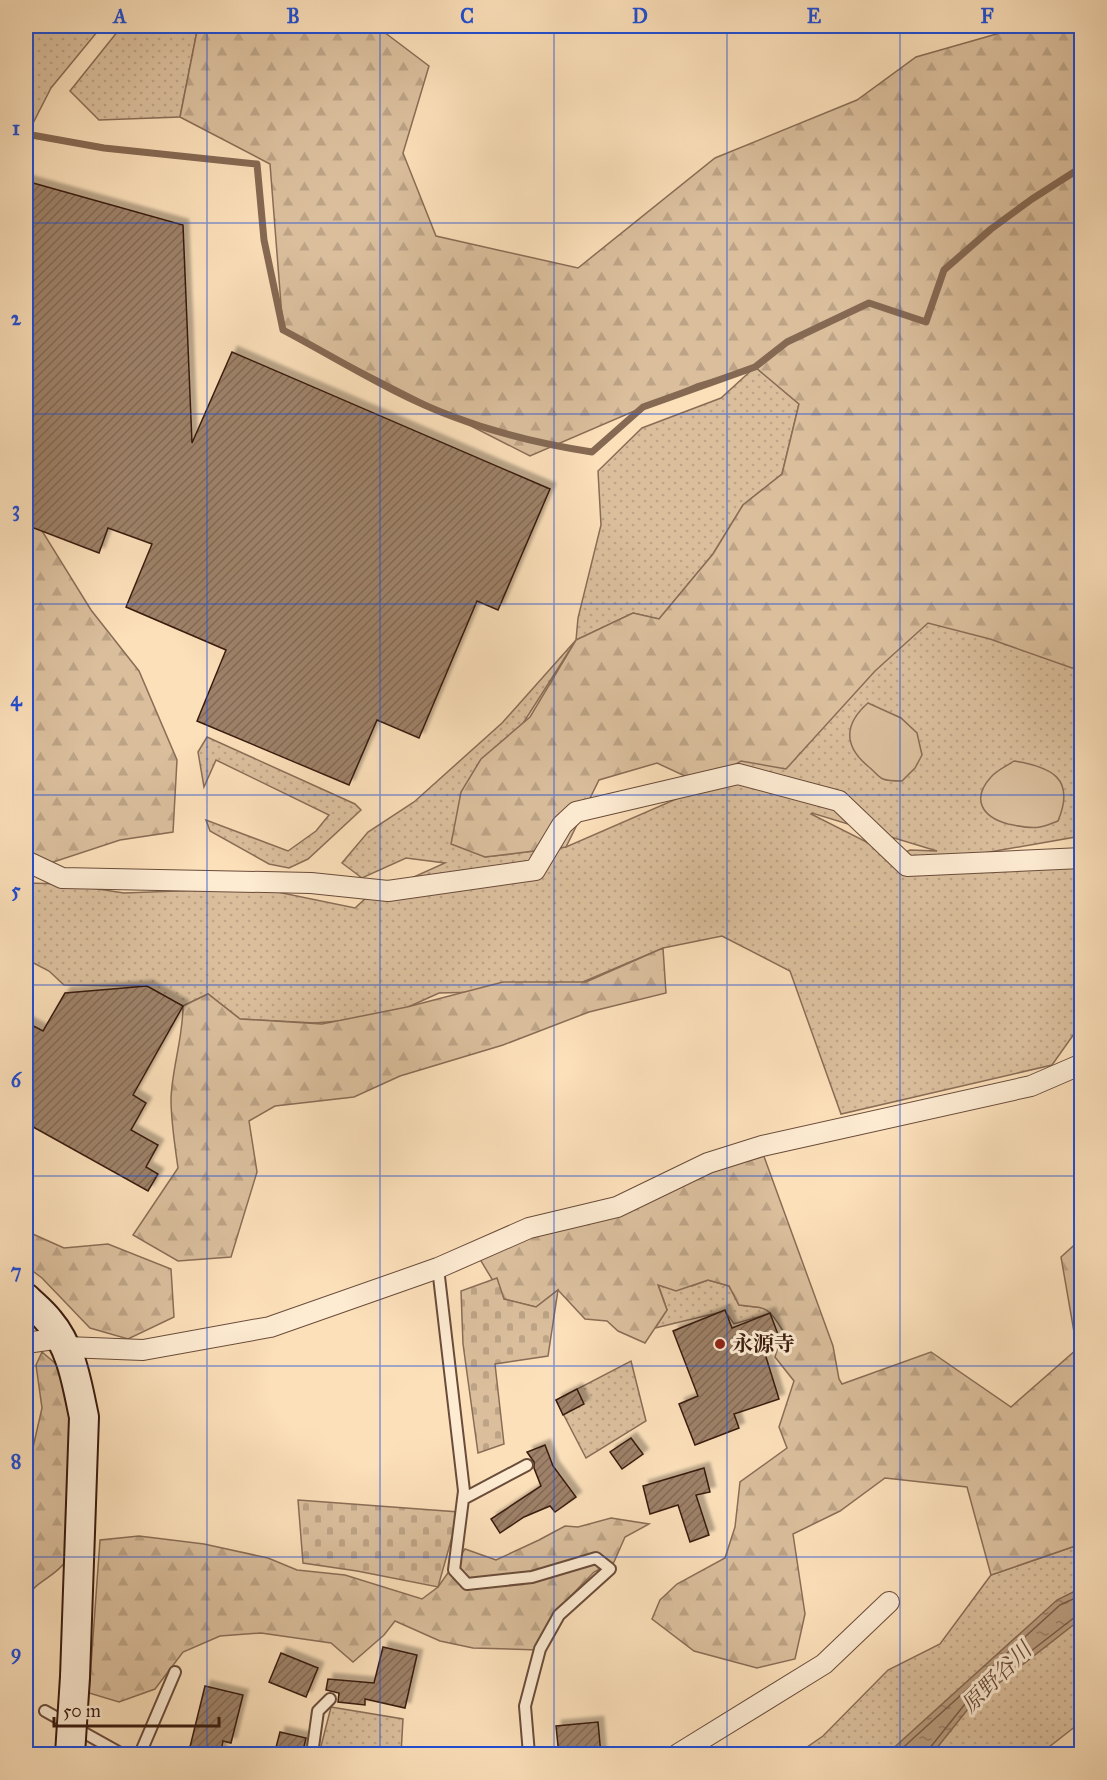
<svg xmlns="http://www.w3.org/2000/svg" width="1107" height="1780" font-family="'IM FELL Great Primer','Noto Serif JP',serif">
<style>
.grass{fill:url(#grass-dots);stroke:#8a6d56;stroke-width:1.5;fill-rule:evenodd}
.forest{fill:url(#forest-firs);stroke:#8a6d56;stroke-width:1.5}
.cemetery{fill:url(#cemetery-stones);stroke:#8a6d56;stroke-width:1.5}
.park{fill:#dbbf9d;stroke:#8a6d56;stroke-width:1.5}
.water{fill:url(#water-ripples);stroke:#866953;stroke-width:1.5}
.lines{fill:none;stroke-linecap:round;stroke-linejoin:round}
.shore{stroke:#7a5c48;stroke-width:1.5}
.stream{stroke:#866953;stroke-width:7}
.building{fill:url(#building-hatch);stroke:#391b0f;stroke-width:1.5;filter:url(#shadow)}
.lane-casing{stroke:#6a4c3a;stroke-width:14}
.street-casing{stroke:#6a4c3a;stroke-width:22}
.secondary-casing{stroke:#391b0f;stroke-width:32}
.lane{stroke:#fdebd2;stroke-width:10}
.street{stroke:#fdebd2;stroke-width:20}
.secondary{stroke:#fdebd2;stroke-width:28}
.secondary-bridge-casing{stroke:#391b0f;stroke-width:32;stroke-linecap:butt}
.secondary-bridge{stroke:#fdebd2;stroke-width:28}
.grid{fill:none;stroke:#1d4ed8;stroke-width:1.5;stroke-opacity:0.55}
.poi-dot{fill:#8f2418;stroke:#fdebd2;stroke-width:2}
.labels{text-anchor:middle;stroke-width:6;stroke-linejoin:round;paint-order:stroke}
.poi-label{font-size:21px;font-weight:bold;fill:#391b0f;stroke:#fdebd2;text-anchor:start}
.water-label{font-size:22px;font-style:italic;fill:#664837;stroke:#fdebd2}
.neatline{fill:none;stroke:#1d4ed8;stroke-width:2}
.grid-label{font-size:20px;text-anchor:middle;font-weight:bold;fill:#1d4ed8}
</style>
<defs>
<pattern id="grass-dots" width="8" height="8" patternUnits="userSpaceOnUse" patternTransform="scale(1.5)"><rect width="8" height="8" fill="#dbbf9d"/><path d="M2 2h.1M6 6h.1" fill="none" stroke="#bda486" stroke-width="1.8" stroke-linecap="round"/></pattern>
<pattern id="forest-firs" width="22" height="20" patternUnits="userSpaceOnUse" patternTransform="scale(1.5)"><rect width="22" height="20" fill="#dbbf9d"/><path d="M5 1l3.5 6h-7zM16 11l3.5 6h-7z" fill="#bda486"/></pattern>
<pattern id="cemetery-stones" width="16" height="16" patternUnits="userSpaceOnUse" patternTransform="scale(1.5)"><rect width="16" height="16" fill="#dbbf9d"/><path d="M2 7V4a2 2 0 0 1 4 0v3zM10 15v-3a2 2 0 0 1 4 0v3z" fill="#bda486"/></pattern>
<pattern id="water-ripples" width="26" height="14" patternUnits="userSpaceOnUse" patternTransform="scale(1.5)"><rect width="26" height="14" fill="#ba9d80"/><path d="M2 4q2-2 4 0t4 0M15 11q2-2 4 0t4 0" fill="none" stroke="#987f67"/></pattern>
<pattern id="building-hatch" width="6" height="6" patternUnits="userSpaceOnUse" patternTransform="scale(1.5)"><rect width="6" height="6" fill="#9e8168"/><path d="M-1 1l2-2M0 6l6-6M5 7l2-2" fill="none" stroke="#826954"/></pattern>
<filter id="shadow"><feDropShadow dx="5.5" dy="-5.5" stdDeviation="1.5" flood-color="#0004"/></filter>
</defs>
<rect width="100%" height="100%" fill="#fce0ba"/>
<filter id="stains"><feTurbulence type="fractalNoise" baseFrequency=".00333" numOctaves="4"/><feColorMatrix values="0 0 0 0 .2 0 0 0 0 .09 0 0 0 0 .02 0 0 0 .5 -.17"/></filter>
<radialGradient id="worn" r=".72"><stop offset=".6" stop-color="#630" stop-opacity="0"/><stop offset="1" stop-color="#630" stop-opacity=".3"/></radialGradient>
<path class="grass" d="M 26,26 L 102,26 L 51,88 L 26,137 Z
M 122,26 L 198,26 L 180,117 L 99,120 L 70,91 Z
M 755,367 L 799,404 L 782,474 L 743,505 L 713,554 L 659,619 L 633,613 L 576,640 L 522,725 L 482,759 L 485,857 L 566,847 L 711,784 L 1081,379 L 1081,836 L 984,853 L 1081,859 L 1081,1024 L 1052,1065 L 841,1114 L 790,971 L 722,936 L 663,948 L 564,990 L 439,993 L 386,1017 L 315,1023 L 240,1019 L 208,994 L 183,1006 L 141,986 L 64,985 L 49,971 L 26,959 L 26,883 L 65,884 L 124,893 L 258,888 L 355,908 L 365,899 L 445,863 L 406,858 L 362,878 L 342,863 L 368,832 L 414,802 L 502,723 L 576,640 L 578,618 L 601,525 L 598,471 L 642,428 L 721,398 ZM 811,814 L 812,813 L 937,851 L 910,850 L 896,857 Z
M 207,737 L 355,804 L 361,810 L 308,859 L 289,868 L 269,864 L 210,831 L 206,820 L 288,851 L 316,831 L 329,815 L 216,760 L 204,787 L 198,752 Z
M 708,1280 L 729,1286 L 739,1305 L 765,1308 L 772,1313 L 734,1324 L 725,1311 L 655,1328 L 667,1310 L 658,1284 L 692,1286 Z
M 631,1361 L 646,1421 L 586,1458 L 556,1400 Z
M 1081,1544 L 1081,1722 L 1040,1754 L 797,1754 L 823,1736 L 888,1670 L 940,1644 L 991,1575 Z
M 331,1707 L 403,1719 L 401,1754 L 319,1754 Z"/>
<path class="forest" d="M 198,26 L 376,26 L 429,66 L 403,153 L 436,236 L 578,268 L 715,158 L 857,100 L 916,57 L 1007,31 L 1020,26 L 1081,26 L 1081,667 L 1072,668 L 990,639 L 928,623 L 875,671 L 786,769 L 741,761 L 702,784 L 657,763 L 599,780 L 566,847 L 485,857 L 451,844 L 461,792 L 481,759 L 530,717 L 576,640 L 633,613 L 659,619 L 713,554 L 743,505 L 782,474 L 799,404 L 755,367 L 697,384 L 530,456 L 283,330 L 270,164 L 180,117 Z
M 26,505 L 91,610 L 139,671 L 177,760 L 173,832 L 120,840 L 26,871 Z
M 663,948 L 666,993 L 589,1012 L 503,1045 L 400,1076 L 354,1097 L 275,1106 L 249,1121 L 257,1172 L 231,1257 L 178,1261 L 133,1235 L 178,1168 C 175,1146 171,1122 171,1099 C 172,1068 183,1038 183,1006 L 208,994 L 240,1019 L 322,1024 L 407,1007 L 503,982 L 586,982 Z
M 762,1151 L 833,1346 L 839,1379 L 842,1384 L 931,1352 L 1011,1407 L 1077,1349 L 1061,1257 L 1081,1239 L 1081,1544 L 991,1575 L 967,1487 L 885,1478 L 840,1511 L 793,1534 L 805,1614 L 795,1659 L 757,1668 L 694,1651 L 652,1619 L 660,1600 L 677,1584 L 725,1558 L 735,1527 L 740,1482 L 787,1448 L 779,1427 L 794,1381 L 775,1357 L 783,1331 C 768,1306 767,1308 739,1305 L 729,1286 L 708,1280 L 676,1291 L 658,1285 L 667,1310 L 645,1343 L 618,1331 L 607,1321 L 585,1319 L 558,1290 L 536,1307 L 504,1299 L 478,1256 L 681,1185 Z
M 26,1231 L 64,1248 L 108,1244 L 171,1269 L 174,1317 L 128,1339 L 90,1328 L 42,1278 L 26,1266 Z
M 42,1352 L 69,1375 L 73,1417 L 66,1561 C 55,1577 36,1581 26,1598 L 26,1478 L 42,1408 L 36,1365 Z
M 611,1518 L 649,1524 L 625,1537 L 614,1562 L 594,1572 L 562,1605 L 539,1650 L 473,1648 L 440,1641 L 395,1621 L 384,1635 L 353,1662 L 331,1643 L 261,1633 L 220,1636 L 183,1652 L 155,1689 L 119,1702 L 89,1693 L 100,1540 L 139,1536 L 204,1544 L 268,1558 L 297,1570 L 345,1575 L 422,1599 L 438,1587 L 465,1549 L 496,1560 L 539,1540 L 565,1526 L 578,1527 Z"/>
<path class="cemetery" d="M 497,1278 L 504,1299 L 536,1307 L 558,1290 L 548,1356 L 495,1364 L 504,1444 L 478,1453 L 463,1344 L 461,1291 Z
M 298,1500 L 459,1512 L 438,1587 L 357,1571 L 303,1563 Z"/>
<path class="park" d="M 868,703 L 901,718 L 917,733 L 922,755 L 915,768 L 902,781 C 896,781 888,781 883,779 C 878,777 873,770 869,767 C 843,746 844,724 868,703 Z
M 1014,761 C 1051,767 1076,778 1058,821 C 1052,823 1046,826 1040,827 C 1031,829 1017,826 1008,824 C 982,817 971,799 991,777 C 997,770 1007,766 1014,761 Z"/>
<path class="water" d="M 1081,1588 L 1081,1619 L 972,1704 L 932,1754 L 887,1754 L 1057,1600 Z"/>
<g class="lines">
<path class="shore" d="M 896,1754 L 1060,1605 L 1082,1595
M 928,1754 L 929,1749 L 969,1699 L 1075,1617 L 1082,1615"/>
<path class="stream" d="M 26,134 L 104,148 L 257,164 L 264,240 L 283,330 C 338,359 396,396 454,417 C 499,434 546,445 592,452 L 643,407 L 755,367 L 787,342 L 869,303 L 926,322 L 944,270 L 991,229 L 1032,199 L 1082,167"/>
</g>
<path class="building" d="M 26,181 L 183,225 L 192,443 L 232,352 L 550,489 L 498,610 L 477,601 L 419,738 L 377,720 L 349,785 L 197,721 L 226,650 L 126,607 L 152,544 L 108,528 L 99,553 L 26,525 Z
M 147,986 L 183,1006 L 133,1095 L 146,1103 L 131,1130 L 158,1145 L 146,1167 L 158,1174 L 148,1191 L 26,1123 L 26,1022 L 43,1031 L 65,993 Z
M 725,1310 L 732,1328 L 770,1313 L 779,1337 L 762,1344 L 779,1399 L 734,1414 L 739,1428 L 695,1445 L 679,1404 L 698,1396 L 673,1331 Z
M 577,1389 L 584,1404 L 563,1415 L 556,1400 Z
M 631,1438 L 643,1454 L 622,1469 L 610,1452 Z
M 545,1445 L 553,1466 L 576,1497 L 555,1512 L 550,1506 L 524,1517 L 500,1533 L 491,1519 L 541,1486 L 534,1468 L 534,1462 L 527,1452 Z
M 704,1468 L 710,1492 L 696,1495 L 709,1535 L 690,1542 L 678,1505 L 650,1514 L 643,1486 Z
M 383,1647 L 417,1655 L 405,1708 L 365,1699 L 365,1705 L 338,1702 L 339,1693 L 326,1690 L 328,1679 L 374,1683 Z
M 281,1653 L 318,1668 L 306,1697 L 269,1682 Z
M 205,1686 L 243,1695 L 231,1743 L 223,1741 L 220,1755 L 188,1755 Z
M 598,1722 L 601,1755 L 559,1755 L 556,1726 Z
M 280,1732 L 306,1738 L 302,1755 L 274,1755 Z"/>
<g class="lines">
<g class="lane-casing">
<path id="lane" d="M 438,1268 L 464,1491 L 454,1570 L 467,1584 L 532,1577 L 596,1558 L 610,1569 L 559,1615 L 540,1649 L 525,1706 L 529,1754
M 463,1499 L 527,1465
M 45,1711 L 122,1754
M 140,1754 L 175,1672
M 312,1754 L 318,1711 L 330,1699"/>
</g>
<g class="street-casing">
<path id="street" d="M 26,861 L 62,878 L 311,883 L 388,891 L 535,870 L 562,825 L 576,812 L 738,774 L 839,801 L 907,866 L 1082,858
M 26,1343 L 61,1338
M 66,1347 L 143,1350 L 270,1327 L 438,1268 L 529,1228 L 617,1207 L 708,1163 L 762,1146 L 1031,1086 L 1082,1064
M 678,1754 L 824,1664 L 889,1602"/>
</g>
<g class="secondary-casing">
<path id="secondary" d="M 26,1298 C 33,1305 42,1312 49,1321 C 72,1348 77,1384 84,1417 L 75,1677"/>
</g>
<use href="#lane" class="lane"/>
<use href="#street" class="street"/>
<use href="#secondary" class="secondary"/>
<g class="secondary-bridge-casing">
<path id="secondary-bridge" d="M 70,1754 L 75,1677"/>
</g>
<use href="#secondary-bridge" class="secondary-bridge"/>
</g>
<path class="grid" d="M 207,26 L 207,1754M 380,26 L 380,1754M 554,26 L 554,1754M 727,26 L 727,1754M 900,26 L 900,1754M 26,223 L 1082,223M 26,414 L 1082,414M 26,604 L 1082,604M 26,795 L 1082,795M 26,985 L 1082,985M 26,1176 L 1082,1176M 26,1366 L 1082,1366M 26,1557 L 1082,1557"/>
<circle class="poi-dot" cx="720" cy="1344" r="6"/>
<g class="labels">
<g class="poi-label">
<text x="732" y="1351">永源寺</text>
</g>
<g class="water-label">
<text transform="translate(996 1677) rotate(-45)" y="8">原野谷川</text>
</g>
</g>
<rect width="1107" height="1780" fill="none" stroke="#fce0ba" stroke-width="66"/>
<path d="M54 1717v9h165v-9" fill="none" stroke="#391b0f" stroke-width="3"/>
<text x="63" y="1717" font-size="18" fill="#391b0f" stroke="#fdebd2" stroke-width="4.5" paint-order="stroke">50 m</text>
<rect x="33" y="33" width="1041" height="1714" class="neatline"/>
<g class="grid-label">
<text x="120" y="23">A</text>
<text x="293" y="23">B</text>
<text x="467" y="23">C</text>
<text x="640" y="23">D</text>
<text x="814" y="23">E</text>
<text x="987" y="23">F</text>
<text x="16" y="135">1</text>
<text x="16" y="325">2</text>
<text x="16" y="516">3</text>
<text x="16" y="706">4</text>
<text x="16" y="897">5</text>
<text x="16" y="1087">6</text>
<text x="16" y="1278">7</text>
<text x="16" y="1468">8</text>
<text x="16" y="1659">9</text>
</g>
<rect width="100%" height="100%" filter="url(#stains)"/>
<rect width="100%" height="100%" fill="url(#worn)"/>
</svg>
